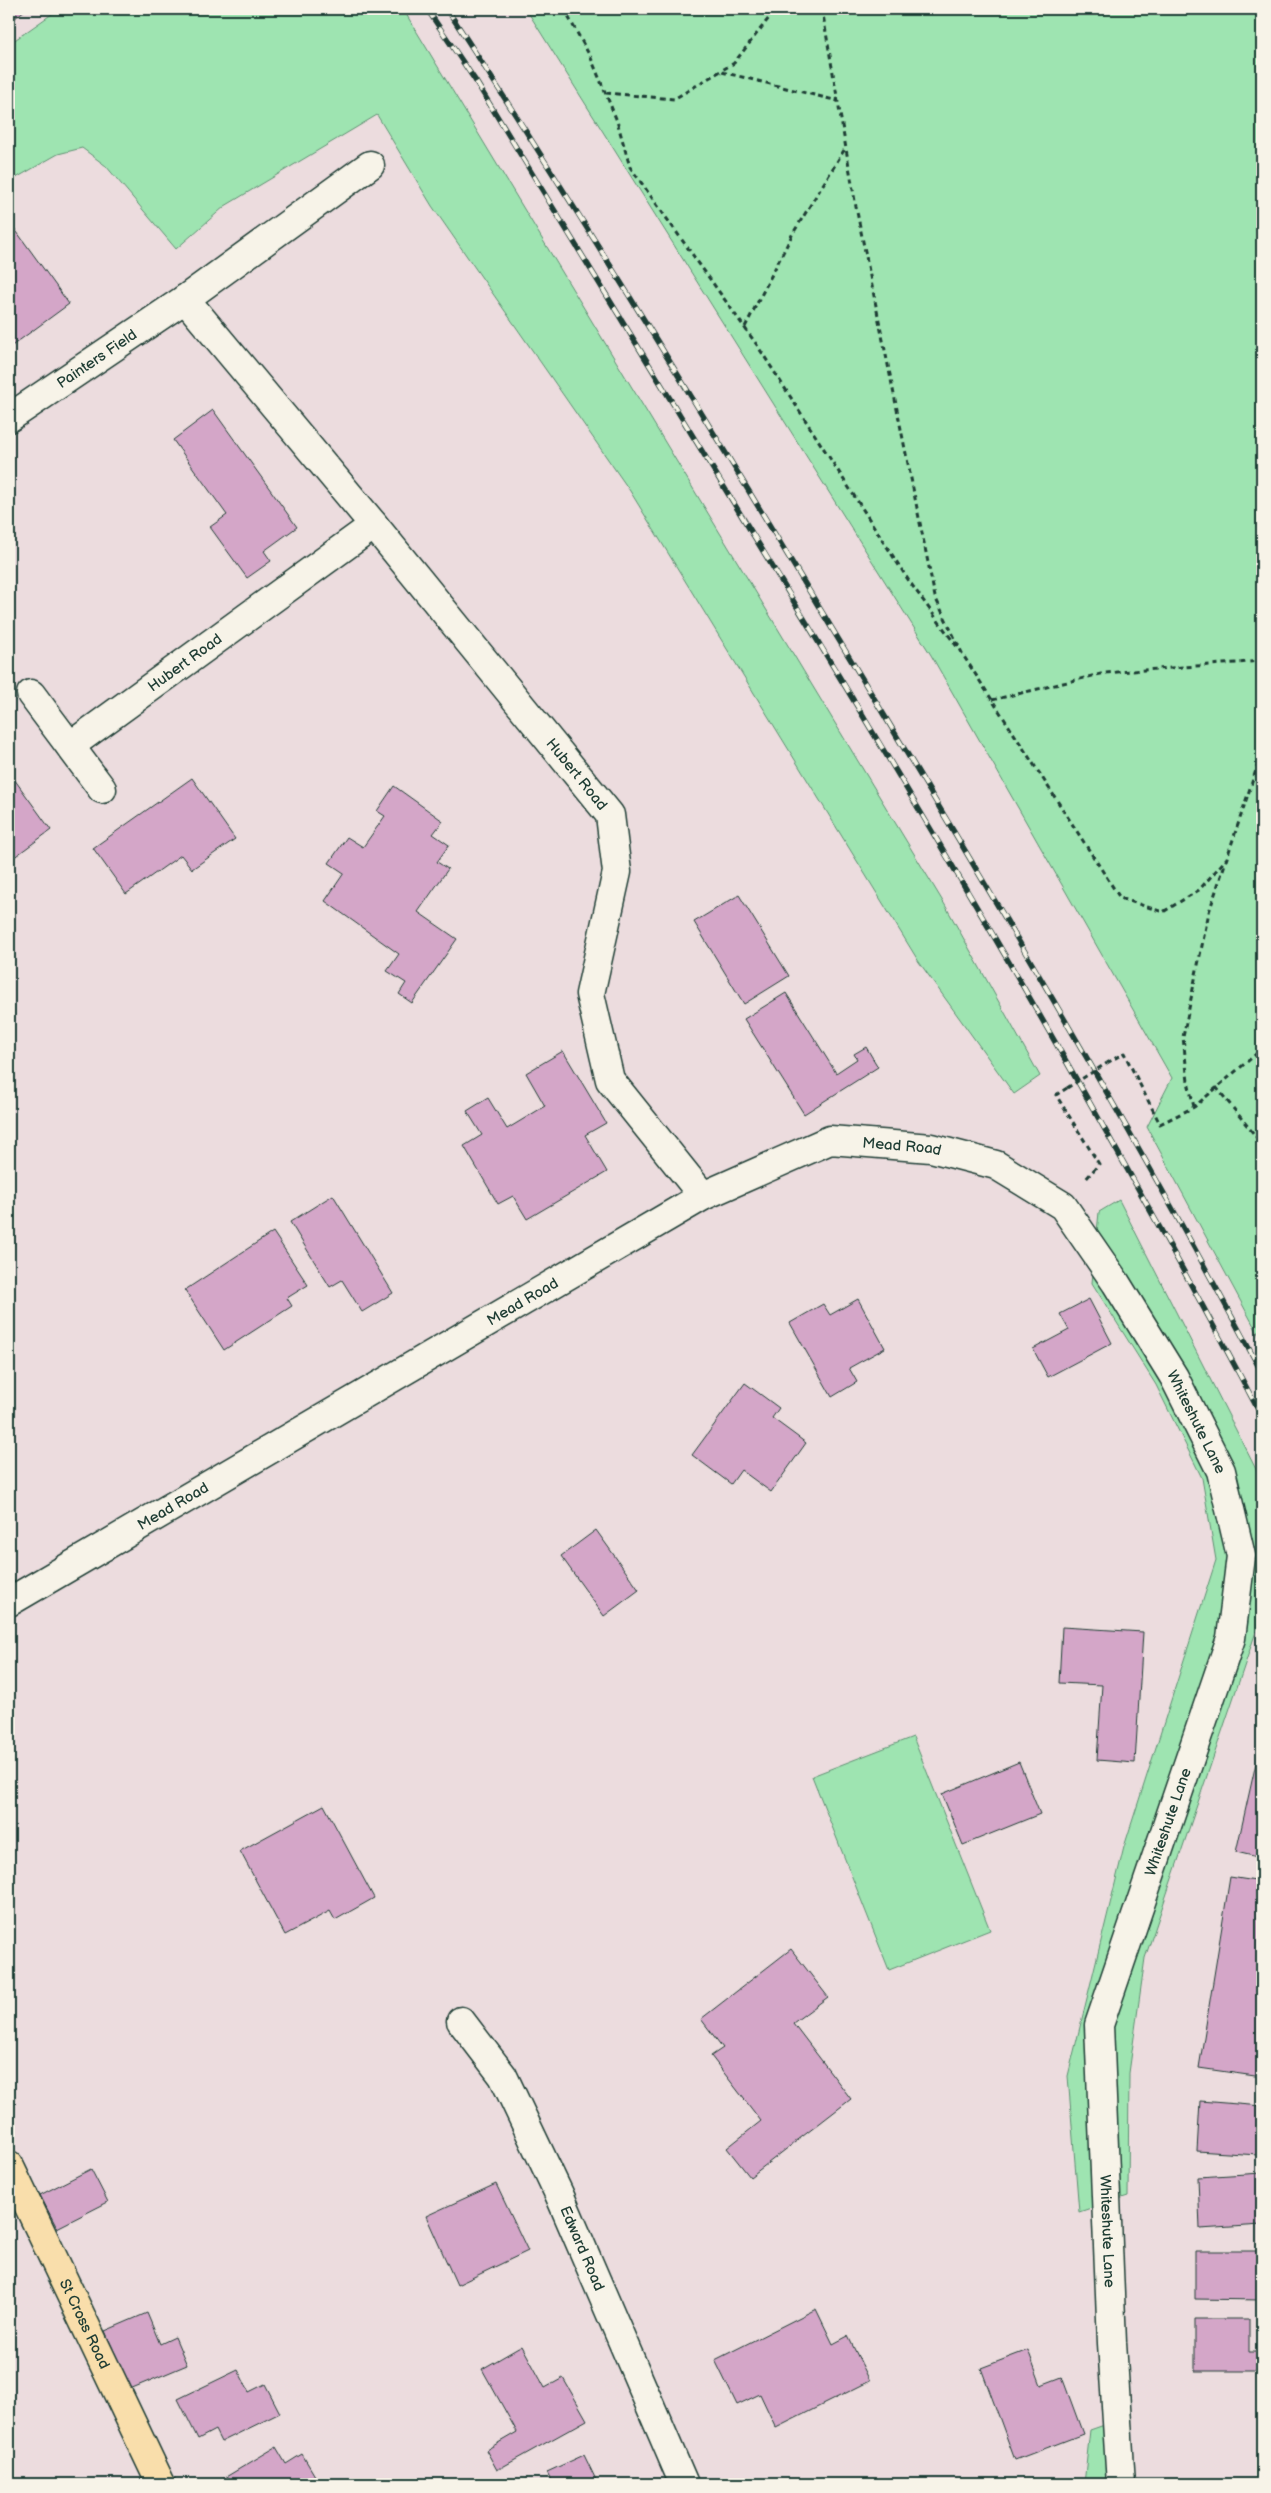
<svg xmlns="http://www.w3.org/2000/svg" width="1271" height="2493" font-family="'Balsamiq Sans',sans-serif">
<style>
.green{fill:#9ee4b1;stroke:#5e9072}
.building{fill:#d4a6c8;stroke:#1f3d34}
.lines{fill:none;stroke-linecap:round;stroke-linejoin:round}
.minor-casing{stroke:#1f3d34;stroke-width:31}
.major-casing{stroke:#1f3d34;stroke-width:31}
.path{stroke:#1f3d34;stroke-width:3;stroke-dasharray:5 4;stroke-linecap:butt}
.minor{stroke:#f7f3e8;stroke-width:28}
.major{stroke:#f9deab;stroke-width:28}
.rail-casing{stroke:#1f3d34;stroke-width:5.5}
.rail{stroke:#f7f3e8;stroke-width:4;stroke-dasharray:11;stroke-linecap:butt}
.path-bridge{stroke:#1f3d34;stroke-width:3;stroke-dasharray:5 4;stroke-linecap:butt}
.labels{text-anchor:middle;stroke-width:4;stroke-linejoin:round;paint-order:stroke}
.street-label{font-size:15px;fill:#1f3d34;stroke:#f7f3e8}
</style>
<rect width="100%" height="100%" fill="#ecdcde"/>
<filter id="ink" filterUnits="userSpaceOnUse"><feTurbulence type="fractalNoise" baseFrequency=".02" numOctaves="2"/><feDisplacementMap in="SourceGraphic" scale="10" xChannelSelector="R" yChannelSelector="G"/><feConvolveMatrix kernelMatrix="1 2 1 2 8 2 1 2 1" color-interpolation-filters="sRGB"/></filter>
<g filter="url(#ink)">
<path class="green" d="M 59,9 L 403,9 L 945,905 L 1040,1076 L 1014,1094 L 919,962 L 630,491 L 432,206 L 377,115 L 225,206 L 176,249 L 106,166 L 82,148 L 58,154 L 9,182 L 9,44 Z
M 526,9 L 1262,9 L 1262,1341 L 1147,1127 L 1172,1078 L 931,655 Z
M 1119,1200 L 1262,1481 L 1262,1614 L 1145,1958 L 1129,2073 L 1128,2196 L 1079,2212 L 1068,2076 L 1124,1847 L 1216,1560 L 1202,1478 L 1156,1385 L 1092,1283 L 1099,1212 Z
M 913,1737 L 990,1930 L 889,1970 L 812,1776 Z
M 1130,2416 L 1134,2484 L 1084,2484 L 1090,2430 Z"/>
<path class="building" d="M 9,9 L 26,9 L 9,23 Z
M 9,221 L 69,304 L 9,348 Z
M 213,410 L 297,527 L 264,551 L 271,561 L 247,578 L 210,527 L 227,515 L 173,440 Z
M 9,772 L 51,830 L 9,861 Z
M 192,778 L 235,839 L 192,869 L 181,855 L 126,894 L 93,848 Z
M 394,786 L 443,821 L 433,834 L 449,845 L 437,862 L 448,869 L 418,912 L 457,939 L 412,1003 L 399,994 L 406,983 L 387,971 L 399,954 L 325,901 L 344,873 L 329,863 L 347,837 L 363,847 L 385,816 L 377,811 Z
M 739,895 L 789,976 L 744,1004 L 694,922 Z
M 786,993 L 836,1073 L 857,1059 L 854,1054 L 866,1047 L 878,1067 L 804,1114 L 744,1019 Z
M 563,1051 L 606,1123 L 585,1135 L 607,1172 L 527,1219 L 513,1196 L 498,1204 L 464,1146 L 482,1135 L 467,1111 L 488,1098 L 507,1129 L 545,1106 L 526,1073 Z
M 333,1195 L 393,1293 L 362,1312 L 342,1280 L 330,1287 L 290,1222 Z
M 273,1232 L 308,1285 L 287,1298 L 292,1306 L 224,1350 L 185,1290 Z
M 858,1299 L 885,1348 L 849,1368 L 857,1382 L 832,1397 L 790,1323 L 823,1304 L 830,1315 Z
M 1089,1299 L 1112,1343 L 1048,1377 L 1033,1349 L 1069,1330 L 1060,1314 Z
M 745,1383 L 779,1408 L 772,1418 L 806,1443 L 771,1492 L 741,1470 L 731,1484 L 692,1455 Z
M 596,1530 L 639,1590 L 604,1616 L 561,1556 Z
M 1062,1627 L 1143,1632 L 1135,1763 L 1097,1760 L 1102,1685 L 1059,1683 Z
M 1019,1762 L 1040,1814 L 963,1845 L 942,1794 Z
M 1256,1763 L 1262,1765 L 1262,1858 L 1236,1852 Z
M 324,1805 L 374,1898 L 335,1920 L 330,1911 L 285,1935 L 240,1851 Z
M 1230,1877 L 1262,1882 L 1262,2077 L 1199,2068 Z
M 791,1949 L 828,1997 L 793,2023 L 851,2099 L 750,2177 L 727,2148 L 761,2121 L 711,2056 L 723,2048 L 701,2019 Z
M 1200,2101 L 1262,2106 L 1258,2155 L 1197,2151 Z
M 91,2169 L 108,2202 L 57,2228 L 40,2195 Z
M 1262,2173 L 1262,2225 L 1200,2229 L 1198,2177 Z
M 496,2184 L 528,2251 L 457,2285 L 426,2216 Z
M 1195,2251 L 1262,2251 L 1262,2300 L 1195,2299 Z
M 816,2309 L 833,2344 L 848,2336 L 870,2381 L 776,2428 L 760,2394 L 737,2405 L 715,2360 Z
M 147,2313 L 160,2344 L 175,2337 L 187,2365 L 130,2389 L 105,2331 Z
M 1195,2319 L 1249,2319 L 1249,2352 L 1262,2352 L 1262,2371 L 1195,2371 Z
M 522,2346 L 545,2388 L 563,2378 L 587,2420 L 497,2470 L 486,2450 L 517,2432 L 482,2369 Z
M 1028,2350 L 1041,2385 L 1062,2377 L 1083,2434 L 1015,2460 L 981,2368 Z
M 238,2370 L 249,2392 L 265,2384 L 280,2413 L 221,2442 L 215,2430 L 198,2439 L 178,2399 Z
M 276,2447 L 286,2464 L 302,2454 L 318,2481 L 313,2484 L 214,2484 Z
M 584,2455 L 598,2484 L 553,2484 L 547,2472 Z"/>
<g class="lines">
<g class="minor-casing">
<g id="minor">
<path id="s1" d="M 185,299 L 374,525 L 610,815 L 617,872 L 590,994 L 610,1080 L 703,1196"/>
<path id="s2" d="M 9,418 L 185,299 L 370,165"/>
<path d="M 31,694 L 102,789"/>
<path id="s3" d="M 70,746 L 374,525"/>
<path id="s4" d="M 9,1602 L 703,1196 L 830,1140 L 931,1148 L 996,1165 L 1063,1206 L 1116,1283 L 1174,1377 L 1221,1471 L 1241,1556 L 1231,1638 L 1099,2025 L 1112,2343 L 1121,2484"/>
<path id="s5" d="M 461,2021 L 503,2076 L 559,2194 L 684,2484"/>
</g>
</g>
<g class="major-casing">
<g id="major">
<path id="s6" d="M 9,2165 L 161,2484"/>
</g>
</g>
<path class="path" d="M 564,9 L 591,58 L 617,121 L 630,167 L 757,345 L 909,581 L 958,648
M 822,9 L 856,207 L 935,597 L 963,655 L 1120,898 L 1163,912 L 1199,890 L 1227,858
M 722,72 L 838,101
M 606,93 L 674,99 L 734,63 L 776,9
M 745,327 L 792,235 L 846,147
M 992,700 L 1105,673 L 1262,661
M 1107,1063 L 1124,1053 L 1160,1124 L 1194,1107 L 1262,1049
M 1216,1087 L 1262,1144
M 1067,1088 L 1056,1095 L 1099,1164 L 1086,1179
M 1194,1107 L 1188,1082 L 1183,1037 L 1209,912 L 1262,752"/>
<use href="#minor" class="minor"/>
<use href="#major" class="major"/>
<g class="rail-casing">
<path id="rail" d="M 427,9 L 475,80 C 744,522 1021,959 1262,1417
M 447,9 C 594,234 733,464 872,695 C 1006,918 1140,1143 1262,1373"/>
</g>
<use href="#rail" class="rail"/>
<path class="path-bridge" d="M 1067,1088 L 1107,1063"/>
</g>
</g>
<g class="labels">
<g class="street-label">
<text dy="5" stroke="none"><textPath href="#s2" startOffset="106">Painters Field</textPath></text>
<text dy="5" stroke="none"><textPath href="#s3" startOffset="142">Hubert Road</textPath></text>
<text dy="5" stroke="none"><textPath href="#s1" startOffset="616">Hubert Road</textPath></text>
<text dy="5" stroke="none"><textPath href="#s4" startOffset="1015">Mead Road</textPath></text>
<text dy="5" stroke="none"><textPath href="#s4" startOffset="595">Mead Road</textPath></text>
<text dy="5" stroke="none"><textPath href="#s4" startOffset="1444">Whiteshute Lane</textPath></text>
<text dy="5" stroke="none"><textPath href="#s4" startOffset="190">Mead Road</textPath></text>
<text transform="translate(1168 1822) rotate(-71)" y="5">Whiteshute Lane</text>
<text dy="5" stroke="none"><textPath href="#s4" startOffset="2284">Whiteshute Lane</textPath></text>
<text dy="5" stroke="none"><textPath href="#s5" startOffset="259">Edward Road</textPath></text>
<text dy="5" stroke="none"><textPath href="#s6" startOffset="176">St Cross Road</textPath></text>
</g>
</g>
<rect width="1271" height="2493" fill="none" stroke="#f7f3e8" stroke-width="30"/>
<rect x="15" y="15" width="1241" height="2463" fill="none" stroke="#1f3d34" stroke-width="2" filter="url(#ink)"/>
</svg>
